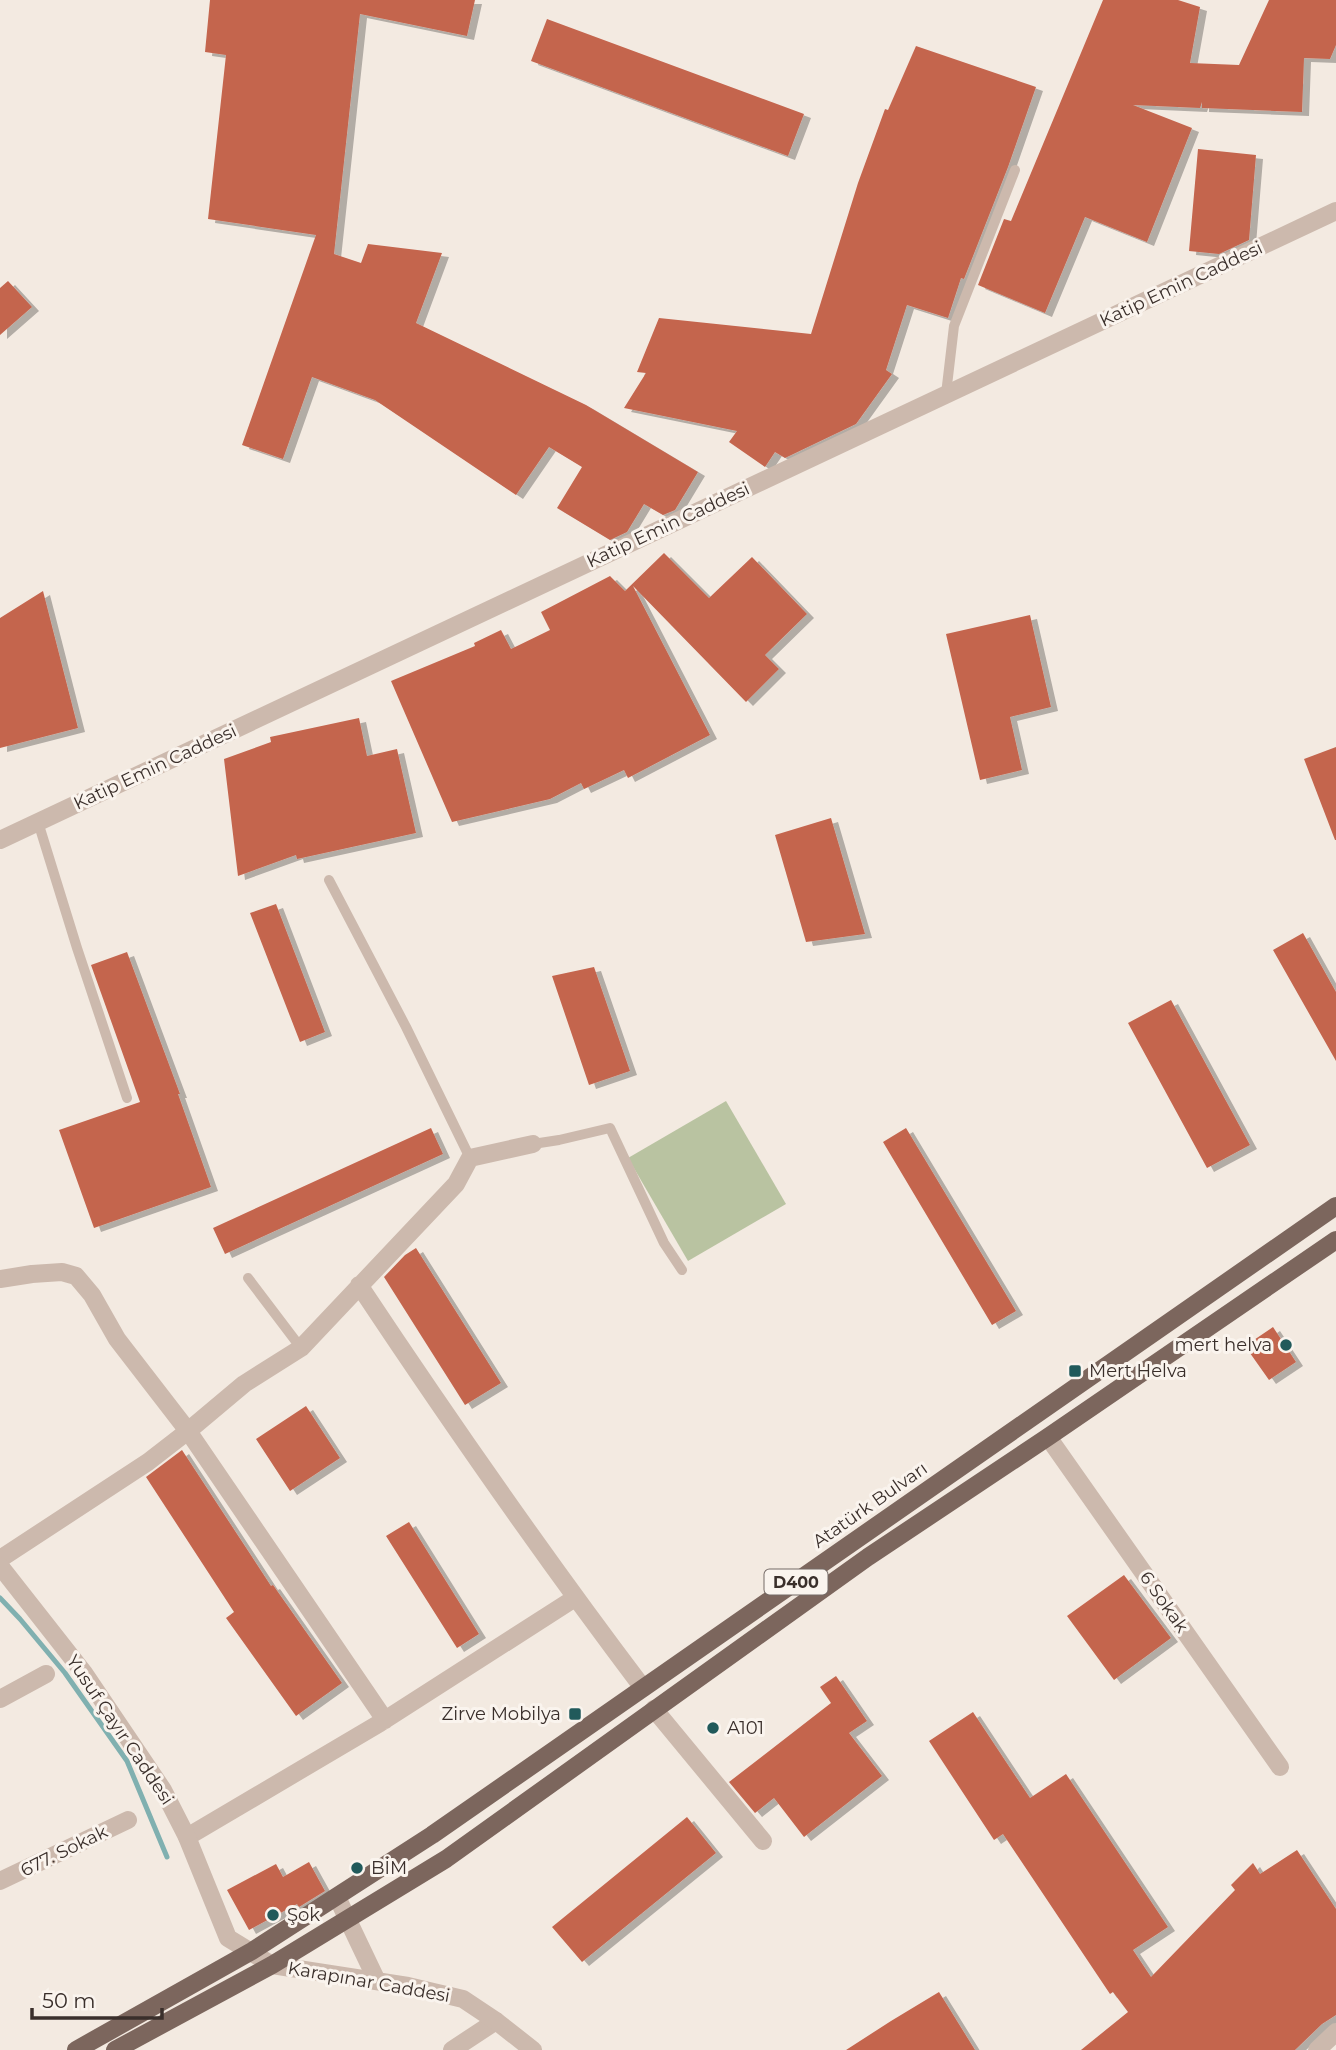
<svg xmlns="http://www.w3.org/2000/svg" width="1336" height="2050" font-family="Montserrat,sans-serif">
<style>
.green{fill:#b9c3a1}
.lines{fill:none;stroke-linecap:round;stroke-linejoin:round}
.stream{stroke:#80b0b0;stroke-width:5}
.building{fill:#c4654e;filter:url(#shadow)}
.service{stroke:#ccb9ad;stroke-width:10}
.minor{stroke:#ccb9ad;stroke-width:18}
.tertiary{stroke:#ccb9ad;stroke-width:18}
.primary{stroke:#7c665d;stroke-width:18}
.poi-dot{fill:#215a5b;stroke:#faf4ee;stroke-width:2.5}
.labels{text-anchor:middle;stroke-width:6;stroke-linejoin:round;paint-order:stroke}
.shield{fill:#faf4ee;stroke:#746a66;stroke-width:2}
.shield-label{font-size:16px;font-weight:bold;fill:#3a2f2b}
.street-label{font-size:18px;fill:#3a2f2b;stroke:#faf4ee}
.poi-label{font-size:18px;fill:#3a2f2b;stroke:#faf4ee;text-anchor:start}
</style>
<defs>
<filter id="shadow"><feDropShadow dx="7" dy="4" stdDeviation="0" flood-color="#0004"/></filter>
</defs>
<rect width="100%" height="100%" fill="#f3eae1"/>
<path class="green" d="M 726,1101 L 786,1204 L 688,1261 L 628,1158 Z"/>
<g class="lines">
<path class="stream" d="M 0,1598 L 20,1619 L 65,1673 L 127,1761 L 167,1857"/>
</g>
<path class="building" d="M 210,0 L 475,0 L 467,36 L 360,14 L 334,254 L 361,263 L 368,244 L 442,253 L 416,323 L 586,405 L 698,472 L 675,510 L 663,515 L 644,504 L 627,532 L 610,540 L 557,508 L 582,467 L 549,447 L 516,495 L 375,400 L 312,377 L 283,459 L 242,445 L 316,235 L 208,219 L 226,55 L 205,52 Z
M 1103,0 L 1178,0 L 1200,7 L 1190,63 L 1239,65 L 1269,0 L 1336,0 L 1336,45 L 1330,59 L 1304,58 L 1302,112 L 1202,108 L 1202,102 L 1200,108 L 1133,105 L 1192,128 L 1147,242 L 1085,217 L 1045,313 L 978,285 L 1004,219 L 1011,221 Z
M 547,19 L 804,114 L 788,156 L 531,61 Z
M 916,46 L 1036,87 L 1008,167 L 964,279 L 961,278 L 948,318 L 907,305 L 886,370 L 892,374 L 856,424 L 785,458 L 775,452 L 765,467 L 729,442 L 737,431 L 624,408 L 646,373 L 637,372 L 659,318 L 811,334 L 858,183 L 885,109 L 888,110 Z
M 1198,149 L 1256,155 L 1249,240 L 1219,254 L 1189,251 Z
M 8,281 L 32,307 L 0,335 L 0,288 Z
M 664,553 L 709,598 L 752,557 L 807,614 L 765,655 L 779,669 L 746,702 L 633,586 L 710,735 L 628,778 L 624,770 L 584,789 L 581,783 L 550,799 L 452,822 L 391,681 L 475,646 L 474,643 L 501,630 L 511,649 L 550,630 L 541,612 L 610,576 L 625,591 Z
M 43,591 L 78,728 L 0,748 L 0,618 Z
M 1030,615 L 1051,707 L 1010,717 L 1022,770 L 980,780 L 946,634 Z
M 359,718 L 367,756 L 397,749 L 416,833 L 297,859 L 296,855 L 238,876 L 224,759 L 271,742 L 270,737 Z
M 1336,747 L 1336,840 L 1335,840 L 1304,759 Z
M 831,818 L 865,934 L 806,942 L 775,835 Z
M 276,904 L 325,1032 L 300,1042 L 250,913 Z
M 1303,933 L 1336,992 L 1336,1061 L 1273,950 Z
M 127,952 L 180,1094 L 178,1094 L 211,1187 L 94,1228 L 59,1130 L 140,1102 L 91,965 Z
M 594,967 L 630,1071 L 589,1085 L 552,976 Z
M 1171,1000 L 1250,1145 L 1207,1168 L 1128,1023 Z
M 431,1128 L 443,1154 L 225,1254 L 213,1228 Z
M 906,1128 L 1016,1311 L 992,1325 L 883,1142 Z
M 416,1248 L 501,1383 L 465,1405 L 384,1277 L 405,1255 Z
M 1273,1327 L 1296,1362 L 1269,1380 L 1245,1346 Z
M 306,1406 L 340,1458 L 290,1491 L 256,1439 Z
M 182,1450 L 271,1586 L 273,1585 L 342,1683 L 296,1716 L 226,1618 L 234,1612 L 146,1477 Z
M 409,1522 L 479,1634 L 457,1648 L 386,1536 Z
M 1124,1575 L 1171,1638 L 1114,1680 L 1067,1616 Z
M 836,1676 L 867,1721 L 849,1733 L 882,1776 L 804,1837 L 774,1798 L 755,1813 L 729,1782 L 831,1703 L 820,1687 Z
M 973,1712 L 1030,1798 L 1066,1774 L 1168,1927 L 1133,1950 L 1151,1977 L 1235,1890 L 1231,1885 L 1253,1863 L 1260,1874 L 1297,1850 L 1336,1909 L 1336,2015 L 1322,2024 L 1295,2050 L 1081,2050 L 1128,2012 L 1113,1992 L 1110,1994 L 1003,1834 L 994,1840 L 929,1741 Z
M 687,1817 L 716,1853 L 582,1962 L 552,1927 Z
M 309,1862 L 325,1891 L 299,1907 L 297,1904 L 249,1930 L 227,1890 L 276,1864 L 283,1877 Z
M 939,1992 L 975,2050 L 846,2050 L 891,2021 Z"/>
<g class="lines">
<path class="service" d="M 946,394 L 954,326 L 1015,170
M 38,822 L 77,948 L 127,1098
M 329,880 L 406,1027 L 470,1158
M 533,1144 L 559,1140 L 610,1128 L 664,1243 L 682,1270
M 248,1278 L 301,1348"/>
<path class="minor" d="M 0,840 L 1336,211
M 0,1279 L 32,1274 L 62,1272 L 76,1276 L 92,1295 L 117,1339 L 188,1431 L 385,1720
M 359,1285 C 450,1422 544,1557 643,1688
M 1048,1437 L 1280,1767
M 0,1559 L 148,1462 L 188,1431 L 244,1384 L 301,1348 L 456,1184 L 470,1158 L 533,1144
M 0,1699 L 46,1674
M 654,1709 L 763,1841
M 187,1837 L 380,1723 L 575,1598
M 0,1881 L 128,1820
M 337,1897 L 377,1981
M 452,2050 L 496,2021
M 1317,2050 L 1336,2032"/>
<path class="tertiary" d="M 0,1566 L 84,1673 L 163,1790 L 187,1837 L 228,1938 L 272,1965 L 408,1986 L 463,1999 L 496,2021 L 533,2050"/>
<path class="primary" d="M 76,2050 L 252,1951 L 432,1835 L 1336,1206
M 115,2050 L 272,1965 L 446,1859 L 868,1557 L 1048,1437 L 1336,1240"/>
</g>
<g class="poi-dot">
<circle cx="1286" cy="1345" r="7"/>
<rect x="1068" y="1364" width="14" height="14" rx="3.5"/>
<rect x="568" y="1707" width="14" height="14" rx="3.5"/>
<circle cx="713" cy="1728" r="7"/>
<circle cx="357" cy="1868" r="7"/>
<circle cx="273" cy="1915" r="7"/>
</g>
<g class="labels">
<rect class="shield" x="764.5" y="1569.5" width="63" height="25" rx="5"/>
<g class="shield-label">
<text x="796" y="1588">D400</text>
</g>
<g class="street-label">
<text transform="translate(1181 284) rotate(-25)" y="6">Katip Emin Caddesi</text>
<text transform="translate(668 525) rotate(-25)" y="6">Katip Emin Caddesi</text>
<text transform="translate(155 767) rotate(-25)" y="6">Katip Emin Caddesi</text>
<text transform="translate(870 1505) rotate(-35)" y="6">Atatürk Bulvarı</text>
<text transform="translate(1164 1602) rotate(55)" y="6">6 Sokak</text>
<text transform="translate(120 1730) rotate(56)" y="6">Yusuf Çayır Caddesi</text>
<text transform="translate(64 1851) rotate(-26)" y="6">677. Sokak</text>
<text transform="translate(369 1982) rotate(10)" y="6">Karapınar Caddesi</text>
</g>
<g class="poi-label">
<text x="1272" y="1351" text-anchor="end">mert helva</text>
<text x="1089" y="1377">Mert Helva</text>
<text x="561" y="1720" text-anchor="end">Zirve Mobilya</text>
<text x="727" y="1734">A101</text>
<text x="371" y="1874">BİM</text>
<text x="287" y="1921">Şok</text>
</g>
</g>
<path d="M32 2008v10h130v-10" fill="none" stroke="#3a2f2b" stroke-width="3.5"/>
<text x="42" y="2008" font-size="21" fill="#3a2f2b" stroke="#faf4ee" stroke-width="5" paint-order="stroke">50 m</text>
</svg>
